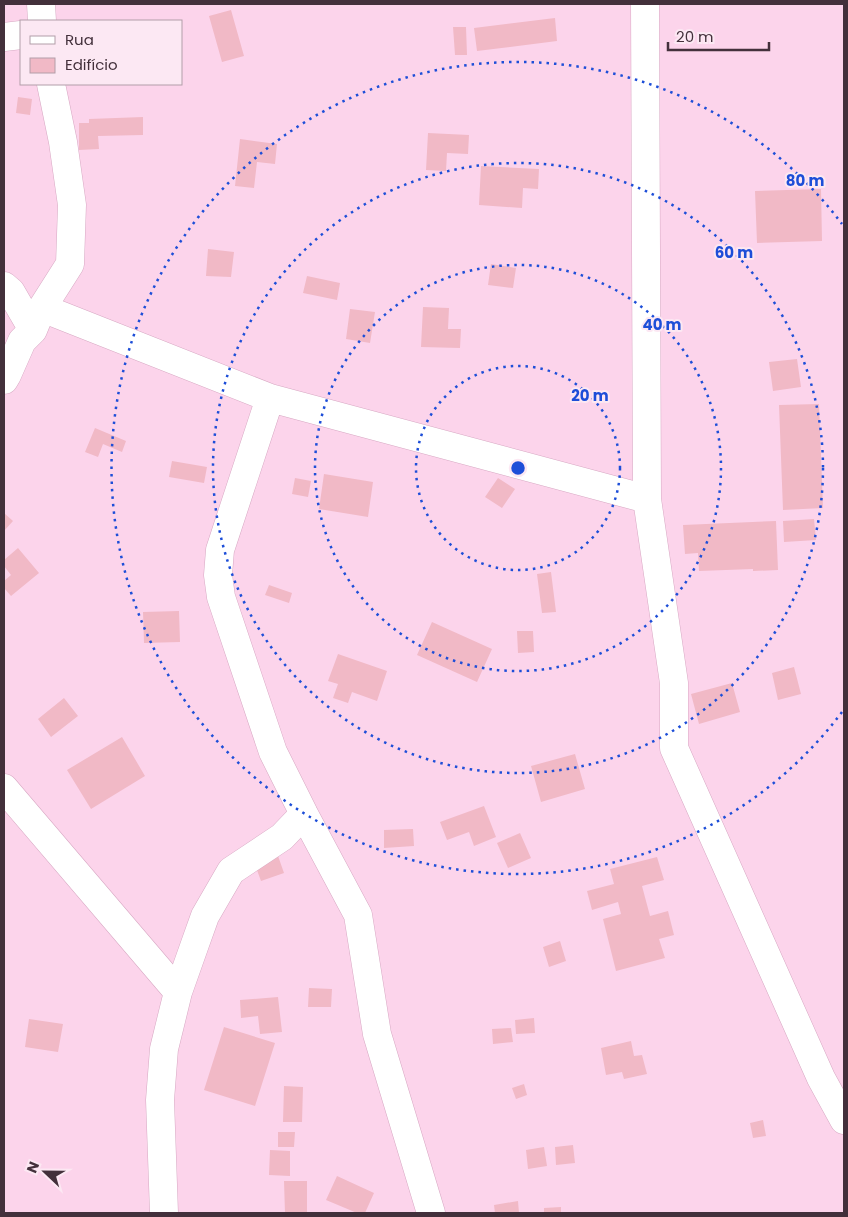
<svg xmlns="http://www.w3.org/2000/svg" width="848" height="1217" font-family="Poppins,sans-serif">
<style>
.building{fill:#f1b9c6}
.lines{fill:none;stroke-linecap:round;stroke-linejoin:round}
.minor-casing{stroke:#d7a8c3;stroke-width:29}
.minor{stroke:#fff;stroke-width:28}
.ring{fill:none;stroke:#1d4ed8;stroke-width:2.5;stroke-dasharray:2.5 5}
.centre{fill:#1d4ed8;stroke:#fce8f3;stroke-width:2.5}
.ring-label{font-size:15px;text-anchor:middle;font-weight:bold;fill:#1d4ed8;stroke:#fce8f3;stroke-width:4;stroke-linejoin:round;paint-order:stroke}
</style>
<rect width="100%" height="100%" fill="#fcd4eb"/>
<path class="building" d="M 231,10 L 244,56 L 222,62 L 209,16 Z
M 555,18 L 557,41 L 477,51 L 474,28 Z
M 453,27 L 466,27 L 467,55 L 455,55 Z
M 18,97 L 32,99 L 30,115 L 16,113 Z
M 143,117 L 143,135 L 98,136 L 99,149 L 79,150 L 79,123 L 89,123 L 89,119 Z
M 428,133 L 469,135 L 468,154 L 447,153 L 446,171 L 426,170 Z
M 240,139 L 277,144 L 275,164 L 257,162 L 254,188 L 235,186 Z
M 481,166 L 539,169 L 538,189 L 523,188 L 522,208 L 479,205 Z
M 821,189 L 822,241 L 757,243 L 755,191 Z
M 208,249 L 234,252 L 231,277 L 206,276 Z
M 491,264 L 516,268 L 513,288 L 488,285 Z
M 307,276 L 340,283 L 337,300 L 303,293 Z
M 423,307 L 449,308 L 448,329 L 461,329 L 460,348 L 421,347 Z
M 350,309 L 375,312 L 370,343 L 346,339 Z
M 797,359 L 801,387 L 773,391 L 769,362 Z
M 819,404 L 823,508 L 783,510 L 779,405 Z
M 95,428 L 126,441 L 122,452 L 103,444 L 98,457 L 85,452 Z
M 172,461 L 207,467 L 204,483 L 169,477 Z
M 324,474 L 373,482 L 368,517 L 319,509 Z
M 295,478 L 311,481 L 308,497 L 292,494 Z
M 498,478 L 515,489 L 502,508 L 485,497 Z
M 4,513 L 13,521 L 4,531 Z
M 814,519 L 816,540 L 784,542 L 783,521 Z
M 776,521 L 778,570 L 753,571 L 753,569 L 699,571 L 698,553 L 685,554 L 683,525 Z
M 18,548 L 39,573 L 11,596 L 4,588 L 4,581 L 11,575 L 4,566 L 4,560 Z
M 551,572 L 556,612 L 542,613 L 537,574 Z
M 269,585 L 292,593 L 289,603 L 265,595 Z
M 179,611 L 180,642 L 144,643 L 143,612 Z
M 432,622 L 492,649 L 477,682 L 417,655 Z
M 517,631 L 533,631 L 534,652 L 518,653 Z
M 338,654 L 387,671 L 377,701 L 352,692 L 348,703 L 333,698 L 338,684 L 328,681 Z
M 794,667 L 801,694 L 778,700 L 772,673 Z
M 732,683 L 740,712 L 699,724 L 691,694 Z
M 64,698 L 78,716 L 51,737 L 38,719 Z
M 122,737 L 145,776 L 91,809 L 67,770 Z
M 575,754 L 585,789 L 541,802 L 531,766 Z
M 484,806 L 496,837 L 474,846 L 469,832 L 447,840 L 440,822 Z
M 413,829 L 414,846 L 384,848 L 384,830 Z
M 520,833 L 531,858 L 508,868 L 497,843 Z
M 277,853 L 284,873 L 261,881 L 254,862 Z
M 657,857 L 664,880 L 642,886 L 650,916 L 668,911 L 674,935 L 659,939 L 665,958 L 616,971 L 603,919 L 621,914 L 618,902 L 592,910 L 587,891 L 614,884 L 610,869 Z
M 560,941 L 566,961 L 549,967 L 543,947 Z
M 309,988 L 332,989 L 331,1007 L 308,1007 Z
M 278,997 L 282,1032 L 260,1034 L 258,1016 L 241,1018 L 240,1000 Z
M 534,1018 L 535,1033 L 516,1034 L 515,1020 Z
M 29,1019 L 63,1024 L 58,1052 L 25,1047 Z
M 224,1027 L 275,1043 L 255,1106 L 204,1090 Z
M 511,1028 L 513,1042 L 493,1044 L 492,1029 Z
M 631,1041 L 634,1056 L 642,1055 L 647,1074 L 624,1079 L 622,1072 L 606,1075 L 601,1048 Z
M 524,1084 L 527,1095 L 516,1099 L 512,1088 Z
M 284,1086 L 303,1087 L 302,1122 L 283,1122 Z
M 763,1120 L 766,1136 L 753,1138 L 750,1123 Z
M 278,1132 L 295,1132 L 294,1147 L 278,1147 Z
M 573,1145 L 575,1163 L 556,1165 L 555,1147 Z
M 544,1147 L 547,1166 L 528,1169 L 526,1150 Z
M 270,1150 L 290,1151 L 290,1176 L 269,1175 Z
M 337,1176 L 374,1193 L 365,1213 L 357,1213 L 326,1200 Z
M 284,1181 L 307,1181 L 307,1213 L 285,1213 Z
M 518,1201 L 519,1213 L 495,1213 L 494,1205 Z
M 561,1207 L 561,1213 L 544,1213 L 544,1208 Z"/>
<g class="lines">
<g class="minor-casing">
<path id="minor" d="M 41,4 L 42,21
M 645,4 L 647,499 L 674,683 L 674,748 L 821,1078 L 844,1120
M 4,37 L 21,35
M 4,286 L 11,292 L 33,330
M 42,308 L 270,398 L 647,499
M 4,380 L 7,375 L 22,341 L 33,330 L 42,308 L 70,264 L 72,205 L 63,142 L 51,84
M 270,398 L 220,550 L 218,575 L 221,597 L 273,752 L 304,814 L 358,915 L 377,1034 L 431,1213
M 4,788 L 178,992
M 164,1213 L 160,1100 L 164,1049 L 178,992 L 195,944 L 205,916 L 231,871 L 282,837 L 304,814"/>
</g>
<use href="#minor" class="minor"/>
</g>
<g class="ring">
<circle cx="518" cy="468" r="102"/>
<circle cx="518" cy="468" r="203"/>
<circle cx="518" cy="468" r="305"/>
<path d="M842 712A406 406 0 1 1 842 224"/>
</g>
<circle cx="518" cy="468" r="8" class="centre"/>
<g class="ring-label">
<text x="805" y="186">80 m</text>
<text x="734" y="258">60 m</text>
<text x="662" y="330">40 m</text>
<text x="590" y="401">20 m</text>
</g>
<rect width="848" height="1217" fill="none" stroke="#43303b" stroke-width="10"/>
<rect x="20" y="20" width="162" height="65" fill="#fce8f3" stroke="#b29ea9"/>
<rect x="30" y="36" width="25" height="8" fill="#ffffff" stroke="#b29ea9"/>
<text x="65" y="45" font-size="15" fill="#43303b">Rua</text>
<rect x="30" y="58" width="25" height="15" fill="#f1b9c6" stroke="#b29ea9"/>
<text x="65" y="70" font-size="15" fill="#43303b">Edifício</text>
<g transform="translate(45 1172) rotate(292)" stroke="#fce8f3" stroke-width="4" paint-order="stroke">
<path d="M0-4L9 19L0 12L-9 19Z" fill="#43303b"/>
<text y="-8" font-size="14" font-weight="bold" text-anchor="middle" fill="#43303b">N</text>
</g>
<path d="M668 42v8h101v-8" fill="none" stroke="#43303b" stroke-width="2.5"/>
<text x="676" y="42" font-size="15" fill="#43303b" stroke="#fce8f3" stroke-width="4" paint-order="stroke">20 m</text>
</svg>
